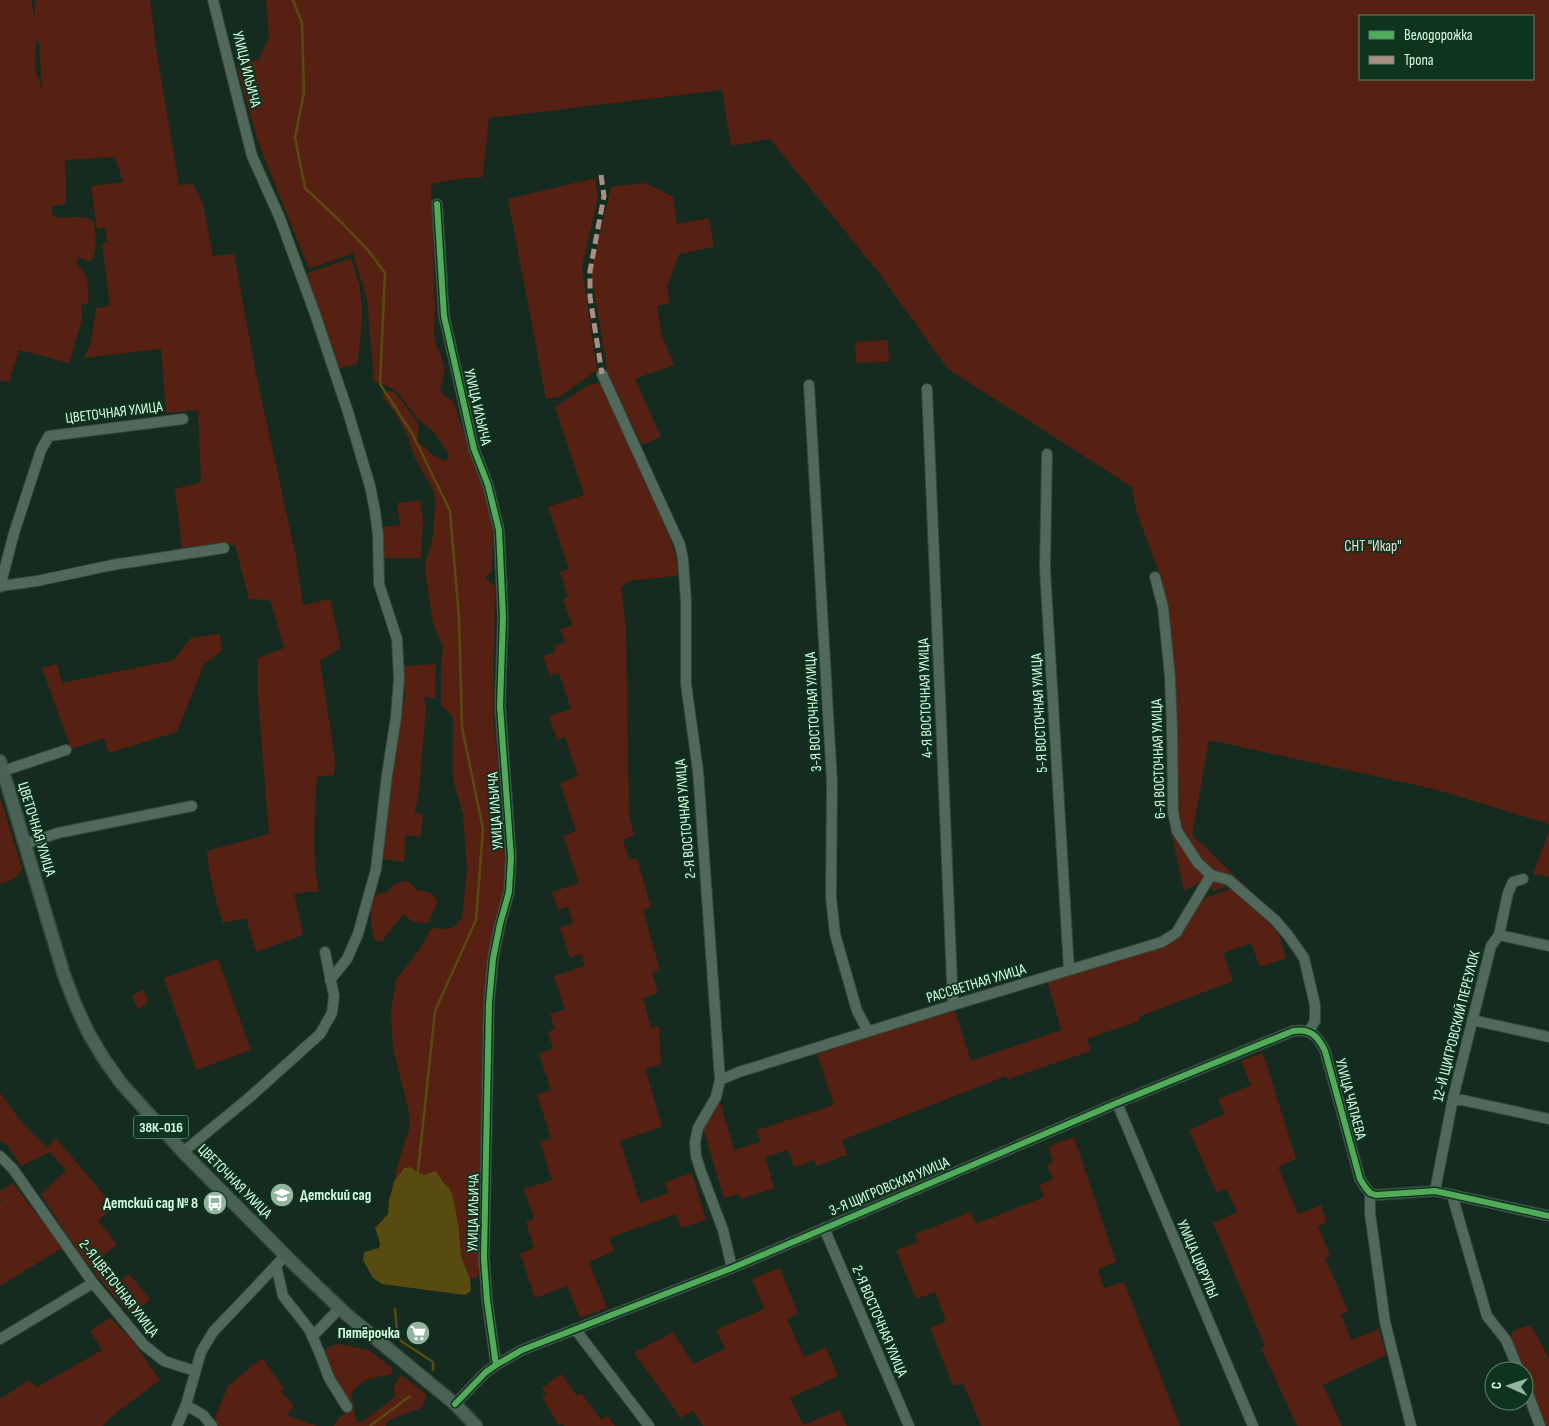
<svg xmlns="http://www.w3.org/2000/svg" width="1549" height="1426" font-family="'Sofia Sans Condensed',sans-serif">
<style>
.green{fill:#562112;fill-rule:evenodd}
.water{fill:#574b0f}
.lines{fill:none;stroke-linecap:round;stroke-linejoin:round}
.stream{stroke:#574b0f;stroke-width:2.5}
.minor-casing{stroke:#34463a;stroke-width:12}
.major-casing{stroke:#34463a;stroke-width:15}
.minor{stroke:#50695a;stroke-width:10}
.major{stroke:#4a6254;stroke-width:12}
.quiet{stroke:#ac8f84;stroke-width:5;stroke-dasharray:10 5;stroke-linecap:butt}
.cycleway-casing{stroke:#0c341e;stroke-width:9}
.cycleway{stroke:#51ab58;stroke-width:6}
.labels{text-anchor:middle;stroke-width:4;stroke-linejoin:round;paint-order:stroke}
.shield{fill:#0c341e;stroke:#9cc1a9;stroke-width:1}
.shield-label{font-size:14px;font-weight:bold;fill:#dafee5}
.street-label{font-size:15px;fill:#dafee5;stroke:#0c341e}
.park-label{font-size:15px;fill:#f6dad3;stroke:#0c341e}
.poi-label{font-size:15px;font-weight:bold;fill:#dafee5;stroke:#0c341e;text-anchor:end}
</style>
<rect width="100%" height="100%" fill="#152b1f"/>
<path class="green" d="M 0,0 L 31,0 L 35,17 L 35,0 L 150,0 L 156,49 L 179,185 L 193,184 L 203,204 L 213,256 L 234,254 L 256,374 L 296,557 L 303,605 L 330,599 L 341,648 L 320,660 L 335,760 L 334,775 L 317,777 C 315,815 311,854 319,891 L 294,894 L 303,935 L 256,952 L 246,918 L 223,923 C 215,900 209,876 207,851 L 269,834 L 258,698 L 258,658 L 284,648 L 270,600 L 249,599 L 235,545 L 211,545 L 182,548 L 175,489 L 201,482 L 198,410 L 166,413 L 161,349 L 84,358 L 91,342 L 96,308 L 110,306 L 102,243 L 107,242 L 105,228 L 97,229 L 91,186 L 123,182 L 115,157 L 65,160 L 66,204 L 52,206 L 52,213 L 56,218 C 69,218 84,214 94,222 C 95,234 99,251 90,262 L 79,257 L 76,263 L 85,273 L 87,279 L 89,298 L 87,304 L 81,305 L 82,319 L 69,363 L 19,350 L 9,382 L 0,381 ZM 36,41 L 39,42 L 42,90 L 35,67 Z
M 266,0 L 1549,0 L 1549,824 L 1434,789 L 1209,740 L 1192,835 L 1254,894 L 1234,885 L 1213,891 L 1207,879 L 1184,891 L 1170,826 L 1167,774 L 1174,697 L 1171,637 L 1162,581 L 1137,513 L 1132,487 L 948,369 L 879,273 L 770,139 L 731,146 L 722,90 L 489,118 L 483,177 L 458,179 L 431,184 L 435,308 L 434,335 L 436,345 L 441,355 L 445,370 L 440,390 L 443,395 L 453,401 L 474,464 L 488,499 L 493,523 L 492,569 L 491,573 L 487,575 L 486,579 L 495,587 L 493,716 L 499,775 L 506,869 L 504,898 L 484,1002 L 480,1266 L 478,1277 L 470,1279 L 461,1256 L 459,1229 L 449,1188 L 443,1182 L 436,1172 L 424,1175 L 410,1167 L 404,1168 L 395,1180 L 389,1200 L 398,1164 L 410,1126 L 409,1113 L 393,1049 L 391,1011 L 396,980 L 422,946 L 430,930 L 436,928 L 448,929 L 454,927 L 462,918 L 467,869 L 463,814 L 453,779 L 453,717 L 442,706 L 441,702 L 441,669 L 443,647 L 433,623 L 426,577 L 426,560 L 433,537 L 435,504 L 434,492 L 414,456 L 408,436 L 394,411 L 383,398 L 383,394 L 386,391 L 394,391 L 417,421 L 419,429 L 417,441 L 435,457 L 446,461 L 449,455 L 434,432 L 418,419 L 396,390 L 374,381 L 367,299 L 353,253 L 309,269 L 258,142 L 237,68 L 259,59 L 269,37 ZM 1360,16 L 1533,16 L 1533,79 L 1360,79 Z
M 595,178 L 598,197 L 582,268 L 597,370 L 561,396 L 546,399 L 508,199 Z
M 645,183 L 673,197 L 677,224 L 709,218 L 714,247 L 679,254 L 667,287 L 670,303 L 657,306 L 662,336 L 674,365 L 635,379 L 661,437 L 642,445 L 608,375 L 591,272 L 611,187 Z
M 351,258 C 353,266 357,275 359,284 C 364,310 361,338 357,364 L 339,368 L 305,274 Z
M 888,340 L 889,362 L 856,363 L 855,342 Z
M 602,383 L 671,541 L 681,575 L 630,581 L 621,587 L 626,630 L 629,815 L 634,835 L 623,840 L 629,860 L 637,858 L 651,907 L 643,910 L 660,970 L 652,973 L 658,993 L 643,998 L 651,1028 L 659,1026 L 661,1064 L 645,1069 L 662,1127 L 620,1141 L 640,1203 L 668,1193 L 665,1182 L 692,1173 L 706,1220 L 681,1228 L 676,1214 L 609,1238 L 614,1251 L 589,1262 L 607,1308 L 580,1318 L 567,1286 L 535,1298 L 520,1253 L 534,1248 L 526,1222 L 534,1219 L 524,1189 L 552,1180 L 540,1142 L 551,1138 L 537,1095 L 551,1090 L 539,1054 L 553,1048 L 548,1032 L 555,1029 L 550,1014 L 565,1009 L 554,976 L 585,966 L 581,954 L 570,958 L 560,928 L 573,923 L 568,907 L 558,910 L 552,892 L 579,883 L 563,836 L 576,831 L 560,783 L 578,776 L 565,737 L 557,740 L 549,716 L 571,709 L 559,673 L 550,676 L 543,656 L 556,652 L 554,646 L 565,642 L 560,629 L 572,625 L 563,599 L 568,597 L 560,572 L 569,569 L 548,507 L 584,495 L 555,407 L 590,384 Z
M 420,500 L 423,519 L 421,558 L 381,558 L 380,527 L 400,525 L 397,503 Z
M 220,634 L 222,651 L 204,664 L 177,732 L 109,753 L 104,738 L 71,749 L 42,668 L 57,664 L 62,683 L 174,660 L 191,638 Z
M 436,664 L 435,698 L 424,697 L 426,708 L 419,791 L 415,813 L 423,815 L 421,837 L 406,835 L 404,862 L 383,859 L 387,775 L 399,710 L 405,700 L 404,666 Z
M 0,797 L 22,868 C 19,878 9,881 0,884 Z
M 1549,831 L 1549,877 L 1533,874 Z
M 408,881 L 417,890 L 430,892 L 438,901 L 428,923 L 413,922 L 403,914 L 382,941 L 375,941 C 371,926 368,909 375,895 L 387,892 L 396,883 Z
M 1231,889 L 1270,922 L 1279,935 L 1286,958 L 1260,967 L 1251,943 L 1223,953 L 1233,981 L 1138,1017 L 1139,1021 L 1087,1039 L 1091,1051 L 1008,1079 L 1006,1076 L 842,1140 L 847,1155 L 817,1166 L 814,1160 L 794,1167 L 788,1150 L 765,1157 L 774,1188 L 741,1199 L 739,1194 L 724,1198 L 703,1128 L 719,1099 L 734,1150 L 760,1142 L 757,1130 L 834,1105 L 817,1054 L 954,1008 L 971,1061 L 1061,1030 L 1047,980 L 1179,936 L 1204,898 Z
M 218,959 L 251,1050 L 196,1070 L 164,978 Z
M 143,989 L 148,1002 L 138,1010 L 132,996 Z
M 1263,1053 L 1296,1159 L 1278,1167 L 1298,1214 L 1321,1205 L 1327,1223 L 1318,1226 L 1330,1255 L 1325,1258 L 1348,1311 L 1341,1315 L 1351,1340 L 1379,1329 L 1386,1355 L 1323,1385 L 1342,1426 L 1297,1426 L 1261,1348 L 1265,1346 L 1213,1223 L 1237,1212 L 1226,1189 L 1217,1193 L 1189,1130 L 1224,1114 L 1218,1099 L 1251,1085 L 1241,1061 Z
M 0,1093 L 22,1123 L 47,1148 L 56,1138 L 114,1207 L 98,1221 L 117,1244 L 93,1264 L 113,1288 L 129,1274 L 150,1299 L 132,1316 C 97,1279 67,1238 41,1194 L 66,1171 L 50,1152 L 21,1166 L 7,1145 L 0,1140 Z
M 1074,1137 L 1116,1262 L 1098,1269 L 1104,1288 L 1124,1282 L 1180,1426 L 981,1426 L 963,1383 L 953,1386 L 930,1328 L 946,1321 L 935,1292 L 916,1299 L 896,1250 L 918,1242 L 915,1234 L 971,1212 L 976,1224 L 1044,1197 L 1039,1185 L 1053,1179 L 1047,1165 L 1053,1162 L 1048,1147 Z
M 13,1183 L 62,1248 L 0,1286 L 0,1202 L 2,1201 L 0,1198 L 0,1191 Z
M 780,1268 L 798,1314 L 787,1319 L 804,1357 L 826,1348 L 838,1376 L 790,1398 L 803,1425 L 839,1410 L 847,1426 L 703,1426 L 693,1411 L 681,1418 L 634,1353 L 673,1332 L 693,1364 L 725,1349 L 716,1330 L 764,1309 L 752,1279 Z
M 110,1318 L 131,1339 L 160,1380 L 113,1415 L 103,1426 L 0,1426 L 0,1399 L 29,1380 L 37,1387 L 102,1350 L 90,1331 Z
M 1527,1326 L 1531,1327 L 1534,1331 L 1549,1358 L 1549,1426 L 1545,1426 L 1511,1338 C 1511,1329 1520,1328 1527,1326 Z
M 339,1344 L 369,1350 L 392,1368 L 392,1374 C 370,1380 367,1374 351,1394 L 356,1420 L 361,1423 L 395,1397 L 394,1385 L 401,1375 L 425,1393 L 426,1398 L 421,1408 L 394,1418 L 385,1423 L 386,1426 L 334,1426 L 339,1418 L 349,1411 L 348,1400 L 324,1359 L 327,1347 Z
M 262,1358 L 284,1388 L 281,1391 L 294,1407 L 286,1415 L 317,1426 L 217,1426 L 214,1420 L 228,1386 Z
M 561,1374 L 577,1396 L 581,1393 L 601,1420 L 607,1416 L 615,1426 L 564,1426 L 563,1424 L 559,1426 L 542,1397 L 546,1394 L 542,1388 Z"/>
<path class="water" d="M 410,1167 L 424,1175 L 436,1171 L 443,1182 L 449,1188 L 453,1197 L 459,1229 L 461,1256 L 470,1279 L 471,1291 L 465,1295 L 382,1284 L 373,1278 L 363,1260 L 364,1252 L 379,1248 L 380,1243 L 375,1228 L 388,1214 L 389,1200 L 395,1180 L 404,1168 Z"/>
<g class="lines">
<path class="stream" d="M 293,0 L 302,23 L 304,92 L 295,138 L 305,188 L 339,220 L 367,249 L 385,273 L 380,384 L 412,433 L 450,511 L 459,618 L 462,727 L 483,829 L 476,920 L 435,1011 L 418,1171
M 395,1309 L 397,1331 L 401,1341 L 433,1362 L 433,1370
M 370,1426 L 410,1396"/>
<g class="minor-casing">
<path id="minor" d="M 213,0 L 252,156 L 279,216 L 315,314 L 348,412 L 370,486 L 375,511 L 378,535 L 379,584 L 397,639 L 399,679 L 396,717 L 387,775 L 376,869 L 358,934 L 347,959 L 330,980
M 437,204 L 444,316 L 474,449 L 488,485 L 499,530 L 503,617 L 500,706 L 511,857 L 509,892 L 500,924 L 493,959 L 489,1003 L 484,1258 L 487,1300 L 496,1365
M 602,374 L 680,545 L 683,559 L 686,601 L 686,684 L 698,771 L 720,1080 L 716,1097 L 698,1128 L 695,1142 L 696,1156 L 700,1169 L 723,1230 L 732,1268
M 809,385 L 832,782 L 831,897 L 835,934 L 857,1011 L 868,1031
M 927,389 L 953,1005
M 1047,454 L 1045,569 L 1069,970
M 1155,577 L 1163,607 L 1170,677 L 1172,729 L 1173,812 L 1177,831 L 1198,863 L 1211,875 L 1229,880 L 1275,920 L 1288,935 L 1304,958 L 1315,1005 L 1315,1021 L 1309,1031
M 1,586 L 37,581 L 112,565 L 224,548
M 0,587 L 14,533 L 41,450 L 49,436 L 183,419
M 3,771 L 66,750
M 25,844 L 58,833 L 192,806
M 1499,935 L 1549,946
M 1472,1020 L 1549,1037
M 720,1080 L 739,1072 L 953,1005 L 1162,942 L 1176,933 L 1211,875
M 1453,1098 L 1549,1119
M 1117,1103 L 1253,1426
M 183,1152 L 250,1097 L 320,1034 L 332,1013 L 334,996 L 325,952
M 0,1156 L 13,1169 L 93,1283 L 144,1345 L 164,1361 L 195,1371
M 1435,1191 L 1453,1098 L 1491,946 L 1499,935 L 1508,893 L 1513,882 L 1523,879
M 1370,1193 L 1370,1213 L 1385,1322 L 1411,1426
M 1452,1195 L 1487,1316 L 1506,1340 L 1519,1371
M 824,1228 L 909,1426
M 276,1265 L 283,1296 L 309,1329 L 320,1354 L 329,1378 L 347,1407
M 575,1329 L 649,1426
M 312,1337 L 340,1308
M 0,1339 L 93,1283
M 1524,1383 L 1540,1426
M 455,1404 L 486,1372 L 496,1365 L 522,1350 L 732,1268 L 1117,1103 L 1293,1031 C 1310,1028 1318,1036 1325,1051 L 1360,1179 L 1365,1187 L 1370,1193 L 1376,1195 L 1435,1191 L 1549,1216
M 186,1405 L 203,1415 L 212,1426
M 177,1426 L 186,1405 L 201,1352 L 213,1332 L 286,1255"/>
</g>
<g class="major-casing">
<path id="major" d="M 0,761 L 64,975 L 76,1006 L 89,1034 L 104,1059 L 121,1083 L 183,1152 L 295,1265 L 346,1314 L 455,1404 L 476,1426"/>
</g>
<use href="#minor" class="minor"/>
<use href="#major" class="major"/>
<path class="quiet" d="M 601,175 L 604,196 L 590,271 L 590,297 L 602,374"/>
<g class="cycleway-casing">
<path id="cycleway" d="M 437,204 L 444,316 L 474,449 L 488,485 L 499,530 L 503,617 L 500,706 L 511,857 L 509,892 L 500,924 L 493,959 L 489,1003 L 484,1258 L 487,1300 L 496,1365
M 455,1404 L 486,1372 L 496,1365 L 522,1350 L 732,1268 L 1117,1103 L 1293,1031 C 1310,1028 1318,1036 1325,1051 L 1360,1179 L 1365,1187 L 1370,1193 L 1376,1195 L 1435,1191 L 1549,1216"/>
</g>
<use href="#cycleway" class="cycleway"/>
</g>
<defs>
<g id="school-disc" transform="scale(1.25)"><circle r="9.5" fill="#95b4a0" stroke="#0c341e"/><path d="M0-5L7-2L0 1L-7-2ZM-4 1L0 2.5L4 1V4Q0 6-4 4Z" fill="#fff"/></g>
<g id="bus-disc" transform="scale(1.25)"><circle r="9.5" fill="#95b4a0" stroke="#0c341e"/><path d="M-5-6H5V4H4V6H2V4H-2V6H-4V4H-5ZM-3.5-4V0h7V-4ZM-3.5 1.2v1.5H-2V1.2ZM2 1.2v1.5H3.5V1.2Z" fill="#fff"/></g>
<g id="supermarket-disc" transform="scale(1.25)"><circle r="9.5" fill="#95b4a0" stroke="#0c341e"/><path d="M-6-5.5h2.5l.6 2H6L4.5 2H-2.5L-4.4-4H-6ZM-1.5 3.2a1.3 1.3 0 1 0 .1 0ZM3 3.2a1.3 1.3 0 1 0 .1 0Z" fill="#fff"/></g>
</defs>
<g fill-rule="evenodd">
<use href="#school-disc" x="282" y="1195"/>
<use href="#bus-disc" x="215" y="1203"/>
<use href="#supermarket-disc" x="418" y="1333"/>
</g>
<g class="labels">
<rect class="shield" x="133.5" y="1115.5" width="55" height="23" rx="4"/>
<g class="shield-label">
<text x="161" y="1132">38К-016</text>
</g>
<g class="street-label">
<text transform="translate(247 69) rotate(76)" y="5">УЛИЦА ИЛЬИЧА</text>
<text transform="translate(478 407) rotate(77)" y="5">УЛИЦА ИЛЬИЧА</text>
<text transform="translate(114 412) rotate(-7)" y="5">ЦВЕТОЧНАЯ УЛИЦА</text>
<text transform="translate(925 698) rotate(-92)" y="5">4-Я ВОСТОЧНАЯ УЛИЦА</text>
<text transform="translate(813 712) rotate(-93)" y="5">3-Я ВОСТОЧНАЯ УЛИЦА</text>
<text transform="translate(1039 713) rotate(-93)" y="5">5-Я ВОСТОЧНАЯ УЛИЦА</text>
<text transform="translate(1158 759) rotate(-92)" y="5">6-Я ВОСТОЧНАЯ УЛИЦА</text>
<text transform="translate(495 811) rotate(-94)" y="5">УЛИЦА ИЛЬИЧА</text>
<text transform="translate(685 819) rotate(-95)" y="5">2-Я ВОСТОЧНАЯ УЛИЦА</text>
<text transform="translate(37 829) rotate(73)" y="5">ЦВЕТОЧНАЯ УЛИЦА</text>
<text transform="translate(976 983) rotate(-17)" y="5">РАССВЕТНАЯ УЛИЦА</text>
<text transform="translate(1456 1026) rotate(-76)" y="5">12-Й ЩИГРОВСКИЙ ПЕРЕУЛОК</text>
<text transform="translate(1351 1099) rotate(75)" y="5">УЛИЦА ЧАПАЕВА</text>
<text transform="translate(235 1181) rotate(45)" y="5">ЦВЕТОЧНАЯ УЛИЦА</text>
<text transform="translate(889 1186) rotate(-23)" y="5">3-Я ЩИГРОВСКАЯ УЛИЦА</text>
<text transform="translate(473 1213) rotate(-89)" y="5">УЛИЦА ИЛЬИЧА</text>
<text transform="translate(1198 1259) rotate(67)" y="5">УЛИЦА ЦЮРУПЫ</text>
<text transform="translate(119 1288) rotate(52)" y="5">2-Я ЦВЕТОЧНАЯ УЛИЦА</text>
<text transform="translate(880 1321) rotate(67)" y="5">2-Я ВОСТОЧНАЯ УЛИЦА</text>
</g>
<g class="park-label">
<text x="1373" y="551">СНТ "Икар"</text>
</g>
<g class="poi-label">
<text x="300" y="1200" text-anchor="start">Детский сад</text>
<text x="198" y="1208">Детский сад № 8</text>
<text x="400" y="1338">Пятёрочка</text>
</g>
</g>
<rect x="1359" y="15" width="175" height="65" fill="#0c341e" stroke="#5e856e"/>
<rect x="1369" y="31" width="25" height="8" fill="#51ab58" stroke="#5e856e"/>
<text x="1404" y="40" font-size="15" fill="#dafee5">Велодорожка</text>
<rect x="1369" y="56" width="25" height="8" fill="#ac8f84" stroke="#5e856e"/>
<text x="1404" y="65" font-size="15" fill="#dafee5">Тропа</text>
<g transform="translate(1509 1386) rotate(273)"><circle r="24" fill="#0c341e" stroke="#5e856e"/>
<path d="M0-4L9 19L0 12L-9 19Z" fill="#95b4a0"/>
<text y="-8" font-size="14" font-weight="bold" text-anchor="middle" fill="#dafee5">С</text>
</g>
</svg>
